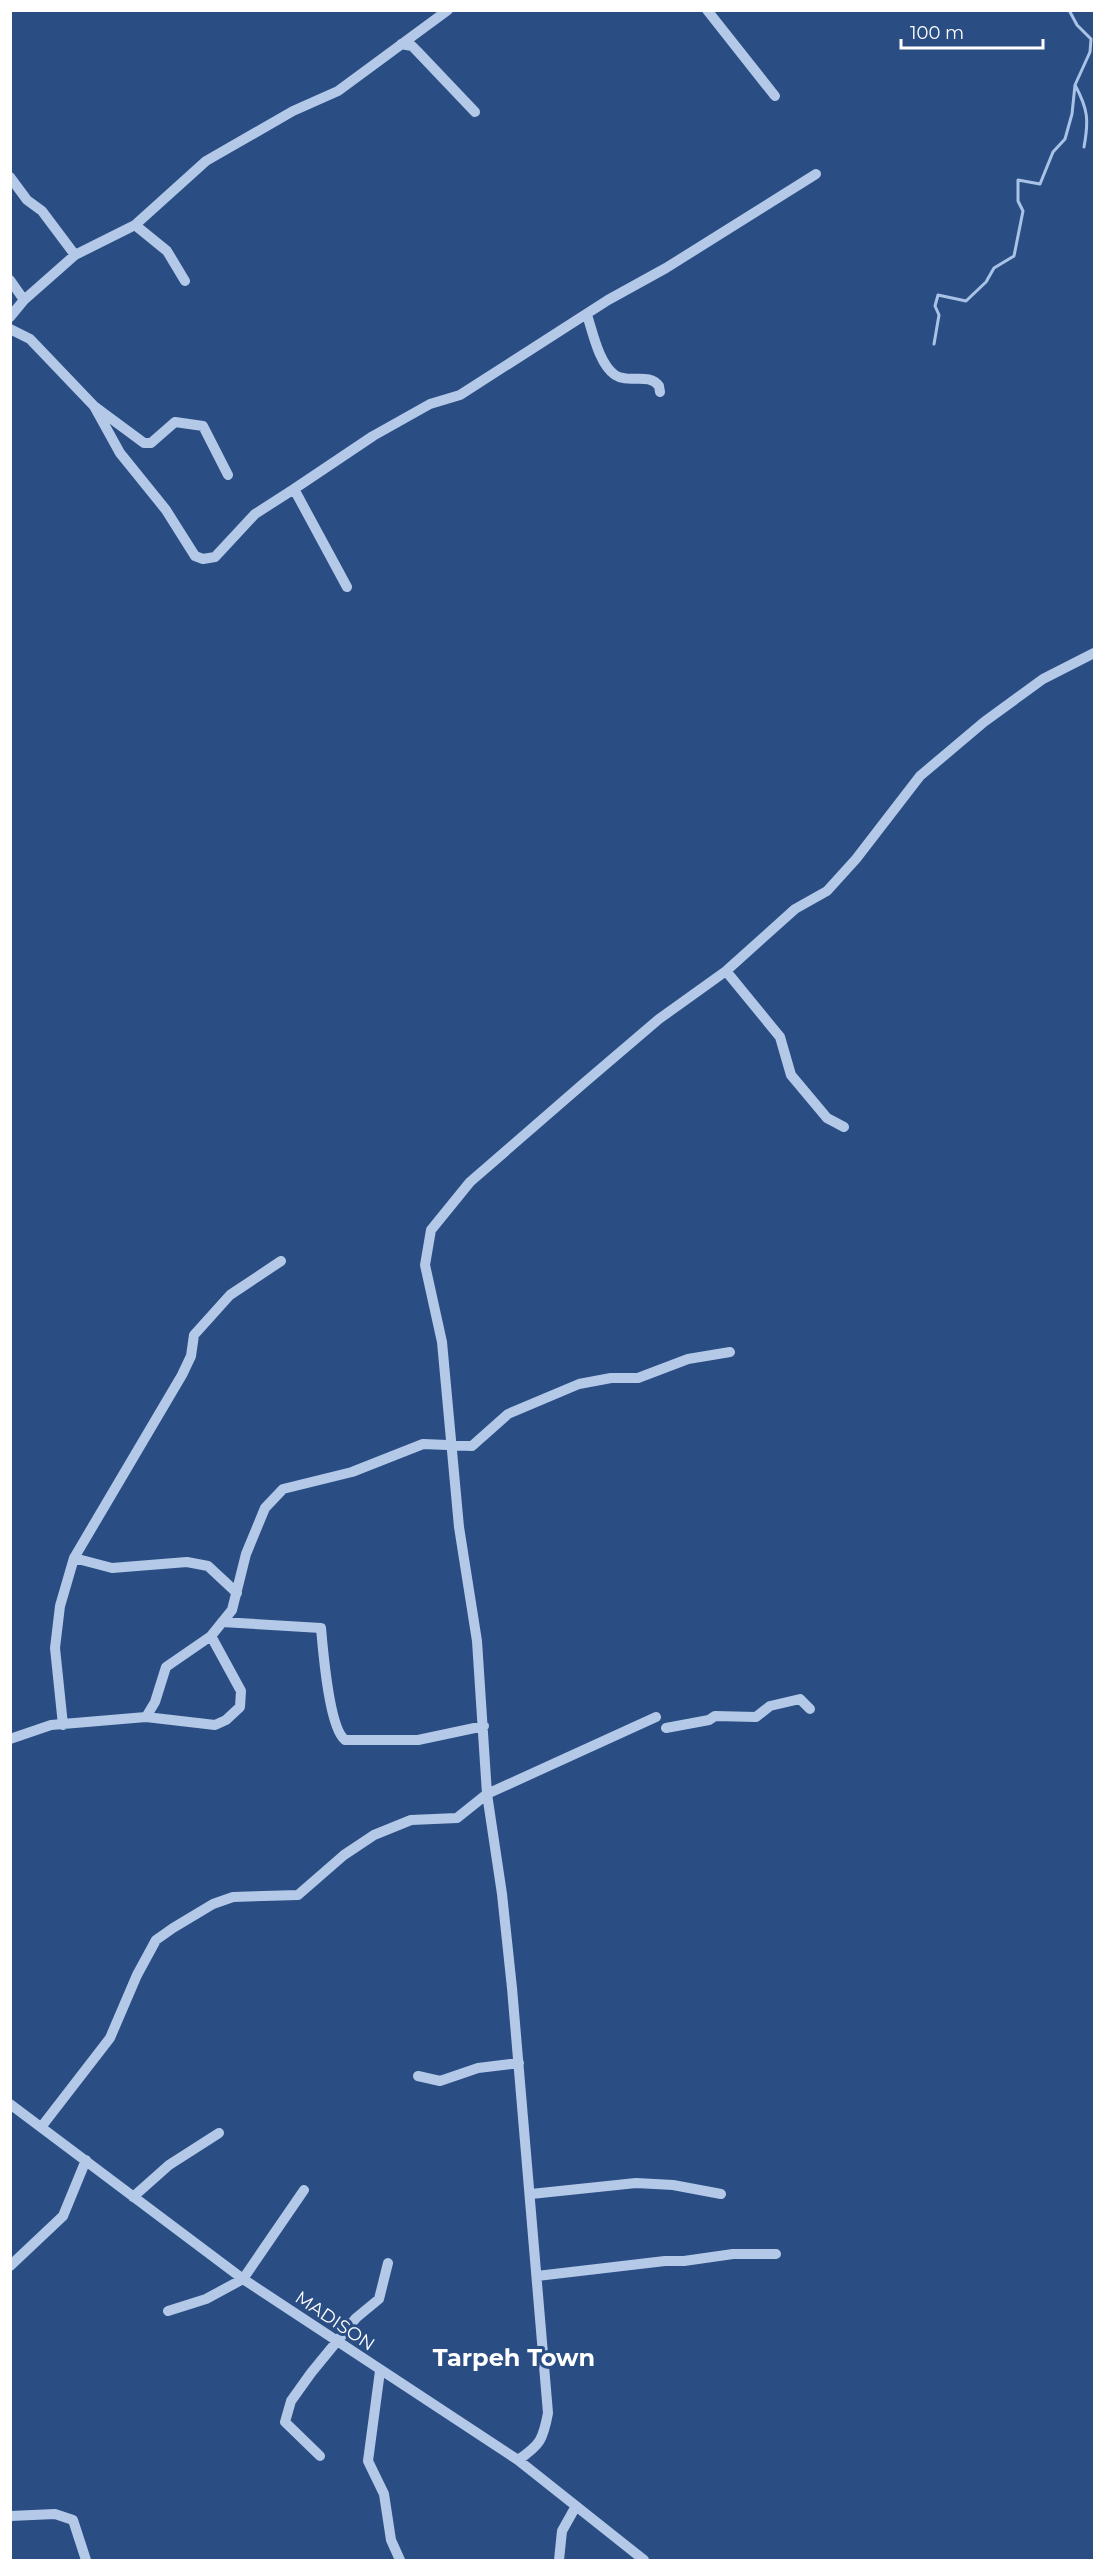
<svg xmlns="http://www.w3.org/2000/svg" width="1105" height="2571" font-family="Montserrat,sans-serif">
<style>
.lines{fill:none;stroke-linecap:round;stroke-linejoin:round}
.stream{stroke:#a9c3e7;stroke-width:3}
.minor{stroke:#b4c9e7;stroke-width:10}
.labels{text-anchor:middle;stroke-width:6;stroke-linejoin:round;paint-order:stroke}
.street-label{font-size:18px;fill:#fff;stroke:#2a4e84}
.district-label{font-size:24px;font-weight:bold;fill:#fff;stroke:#2a4e84}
</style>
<rect width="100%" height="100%" fill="#2a4e84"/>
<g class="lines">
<path class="stream" d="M 1069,10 L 1077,25 L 1091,39 L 1090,52 L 1075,85 C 1088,109 1089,120 1084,147
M 934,344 L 939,315 L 935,306 L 938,295 L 966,301 L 986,282 L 994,268 L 1014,256 L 1023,211 L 1018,201 L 1018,180 L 1040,184 L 1053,152 L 1065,139 L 1072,114 L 1075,85"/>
<path class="minor" d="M 707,10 L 775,96
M 401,44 L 412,46 L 417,51 L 475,112
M 10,177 L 27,200 L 42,211 L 75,255
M 135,225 L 167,251 L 185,281
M 10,280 L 24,300
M 587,315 C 593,333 599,364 615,375 C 628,384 649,372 659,386 L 660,392
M 10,317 L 24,300 L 75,255 L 135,225 L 206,161 L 293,111 L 338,91 L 448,10
M 10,329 L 30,339 L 94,406 L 144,443 L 151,443 L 175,422 L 203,426 L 228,475
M 94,406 L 120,453 L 166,510 L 195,556 L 203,559 L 215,557 L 255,514 L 294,489 L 347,587
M 294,489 L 373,436 L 430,404 L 460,395 L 608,300 L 666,268 L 816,174
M 726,971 L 780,1037 L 791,1075 L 827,1118 L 844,1127
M 237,1593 L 208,1566 L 187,1562 L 112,1568 L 74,1558 L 182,1375 L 191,1356 L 194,1335 L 230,1295 L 281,1261
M 222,1622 L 321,1628 C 323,1650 329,1728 345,1740 L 418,1740 L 484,1726
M 146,1717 L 215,1725 L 226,1720 L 240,1707 L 241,1691 L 211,1636
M 63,1725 L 55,1648 L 60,1606 L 74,1558
M 666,1728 L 709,1720 L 715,1716 L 756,1717 L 770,1706 L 800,1699 L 810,1709
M 10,1739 L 51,1725 L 146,1717 L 155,1702 L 166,1667 L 211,1636 L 232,1610 L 246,1554 L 265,1508 L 283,1489 L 352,1472 L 423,1444 L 472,1446 L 508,1414 L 579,1384 L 611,1378 L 638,1378 L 688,1359 L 730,1352
M 418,2076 L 440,2081 L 478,2068 L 519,2063
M 10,2104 L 243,2279 L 518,2460 L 644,2560
M 42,2126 L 110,2038 L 137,1975 L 156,1940 L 173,1928 L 213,1904 L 233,1897 L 298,1895 L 344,1855 L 374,1835 L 411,1820 L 457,1818 L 487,1794 L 656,1717
M 531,2194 L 636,2183 L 673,2185 L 721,2194
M 133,2197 L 169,2165 L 219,2133
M 10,2266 L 63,2216 L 86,2160
M 537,2276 L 665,2261 L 684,2261 L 733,2254 L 776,2254
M 168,2311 L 206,2299 L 243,2279 L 304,2190
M 380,2371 L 368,2461 L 384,2494 L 391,2540 L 400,2560
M 320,2456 L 285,2422 L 291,2401 L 311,2373 L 356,2318 L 379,2299 L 388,2263
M 518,2460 C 540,2445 543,2440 548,2413 L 512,1988 L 502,1894 L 487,1794 L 477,1641 L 459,1527 L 442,1342 L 425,1265 L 431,1230 L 470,1182 L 584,1083 L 659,1019 L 726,971 L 795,909 L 827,891 L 856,859 L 920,776 L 984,722 L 1043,679 L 1094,653
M 10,2516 L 55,2514 L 73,2520 L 86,2560
M 559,2560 L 562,2531 L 576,2506"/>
</g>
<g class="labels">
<g class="street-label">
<text transform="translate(335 2321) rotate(34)" y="6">MADISON</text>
</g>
<g class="district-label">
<text x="514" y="2366">Tarpeh Town</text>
</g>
</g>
<rect width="1105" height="2571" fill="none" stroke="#ffffff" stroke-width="24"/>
<path d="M901 39v9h142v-9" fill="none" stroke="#ffffff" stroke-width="3"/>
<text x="910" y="39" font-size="18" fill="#ffffff" stroke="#2a4e84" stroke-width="4.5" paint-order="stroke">100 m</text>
</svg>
